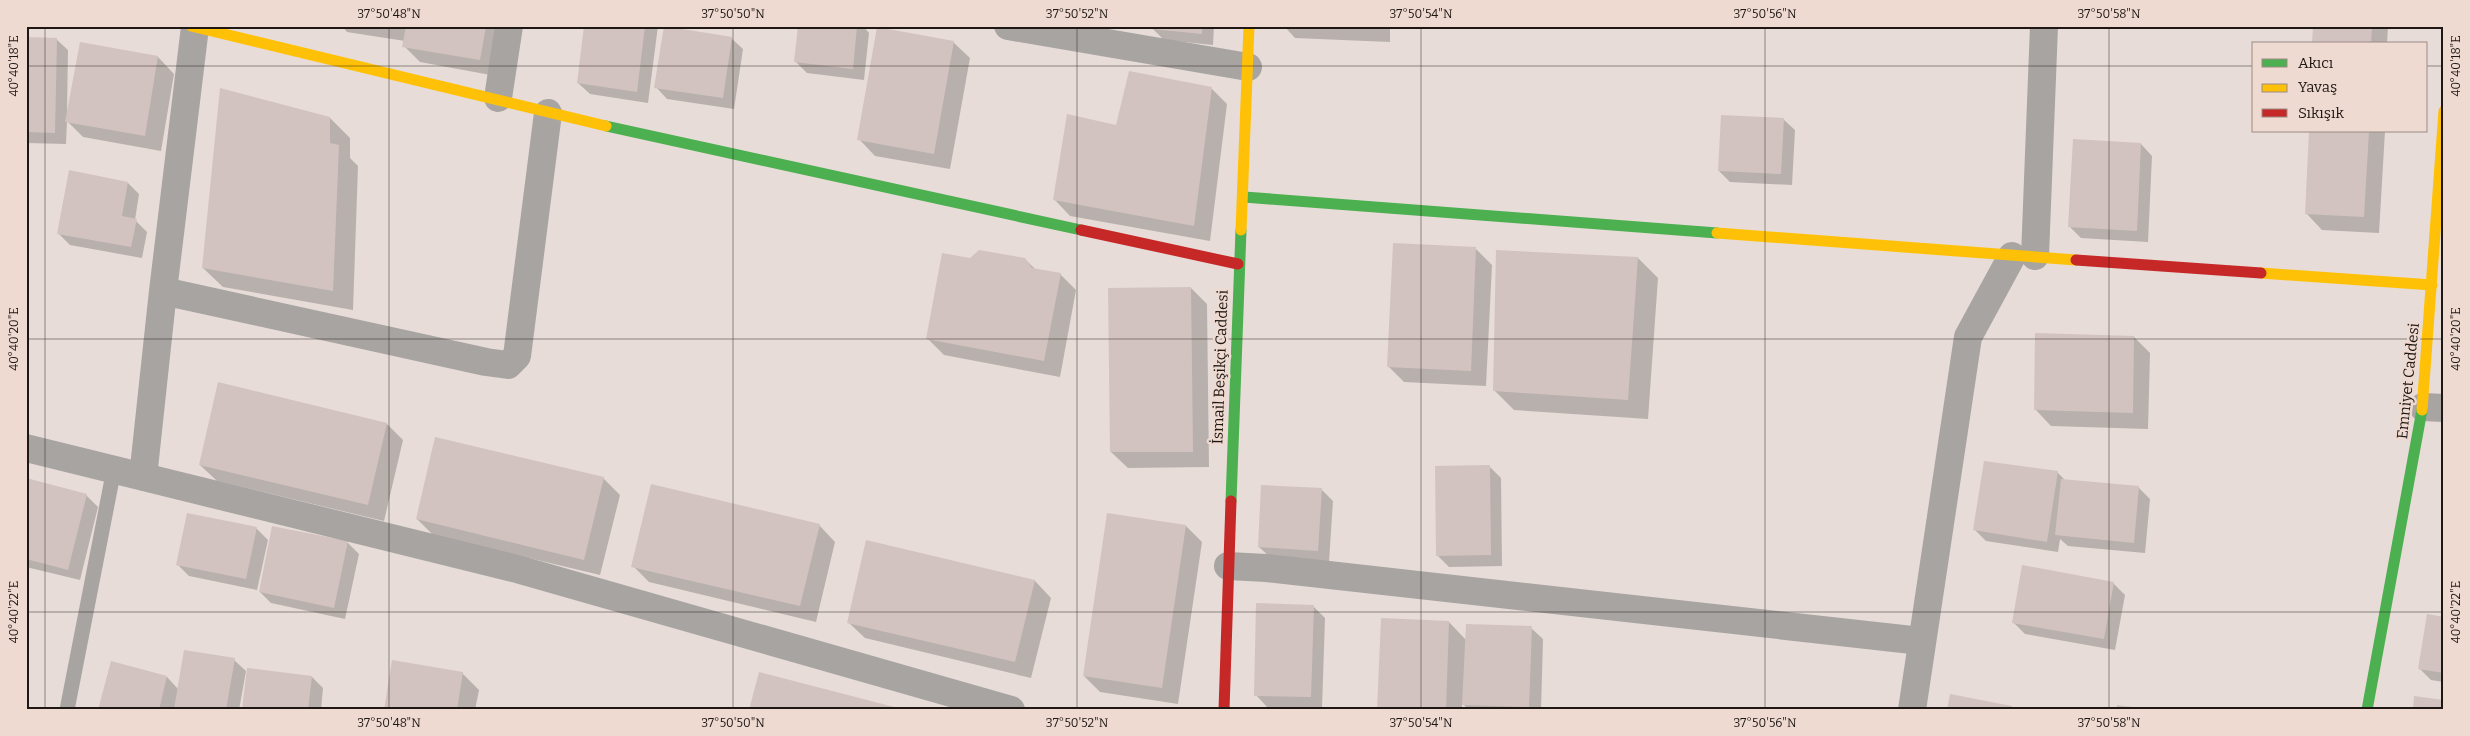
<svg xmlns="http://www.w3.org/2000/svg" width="2470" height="736" font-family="Bitter,serif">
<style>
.shadow{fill:#0003}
.building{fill:#d3c3c0}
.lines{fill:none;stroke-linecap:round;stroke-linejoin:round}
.lane{stroke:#a8a4a2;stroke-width:15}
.street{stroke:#a8a4a2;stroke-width:28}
.fast{stroke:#4caf50;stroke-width:11}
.slow{stroke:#ffc107;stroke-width:11}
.jam{stroke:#c62828;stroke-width:11}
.ticks{fill:none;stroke:#1e1714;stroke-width:1;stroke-opacity:0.45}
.labels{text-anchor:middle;stroke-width:5;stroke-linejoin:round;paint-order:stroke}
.street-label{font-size:15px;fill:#1e1714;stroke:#eedad0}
.neatline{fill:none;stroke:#1e1714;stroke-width:2}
.ticks-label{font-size:12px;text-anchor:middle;fill:#1e1714}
</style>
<rect width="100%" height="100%" fill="#e7dcd7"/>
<path class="shadow" d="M 342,26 L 505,26 L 496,76 L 420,62 L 404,46 L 405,41 L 347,32 Z
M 585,26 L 658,26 L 648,103 L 590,94 L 578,83 Z
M 799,26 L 863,26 L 869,33 L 864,80 L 807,73 L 796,62 Z
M 1153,26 L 1214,26 L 1213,45 L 1164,40 L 1153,29 Z
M 1284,26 L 1390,26 L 1390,42 L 1295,38 Z
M 2314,26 L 2388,26 L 2387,44 L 2313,44 Z
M 26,38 L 56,39 L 68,50 L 67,112 L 158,57 L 174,74 L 161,151 L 83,137 L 67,121 L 66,144 L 26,143 Z
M 731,38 L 743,49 L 734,109 L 667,99 L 656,87 Z
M 953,42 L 970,58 L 950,169 L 875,156 L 859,139 Z
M 1211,88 L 1227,104 L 1210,241 L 1070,216 L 1054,199 L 1117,126 Z
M 330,118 L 350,138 L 350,158 L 358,166 L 353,310 L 223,287 L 203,268 Z
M 1783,119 L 1795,130 L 1792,185 L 1730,182 L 1719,171 Z
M 2310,131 L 2385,131 L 2379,233 L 2322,230 L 2306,213 Z
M 2141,144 L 2152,156 L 2148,242 L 2081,238 L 2069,226 Z
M 128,183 L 139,194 L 135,220 L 147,232 L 142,258 L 70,245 L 58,233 Z
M 1476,249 L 1492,265 L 1486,386 L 1404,382 L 1388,366 Z
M 1638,258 L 1658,278 L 1648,419 L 1514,410 L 1494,390 Z
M 1025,259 L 1035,269 L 1060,274 L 1076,290 L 1060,377 L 944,355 L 928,339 L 970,260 Z
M 1191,288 L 1207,304 L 1209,467 L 1128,468 L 1111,452 Z
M 2134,337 L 2150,353 L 2148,429 L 2051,426 L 2035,409 Z
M 387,424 L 403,440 L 384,521 L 217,481 L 200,465 Z
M 1490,467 L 1501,478 L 1502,566 L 1449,567 L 1437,555 Z
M 2057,472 L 2065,480 L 2138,487 L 2150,499 L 2145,553 L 2068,546 L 2060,539 L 2058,552 L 1986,541 L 1975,530 Z
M 603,478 L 620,495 L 600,575 L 433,535 L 417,519 Z
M 26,480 L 86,495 L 98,507 L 80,580 L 26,567 Z
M 1321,489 L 1333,501 L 1329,562 L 1271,558 L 1259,547 Z
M 819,525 L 835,542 L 816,622 L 649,582 L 633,566 Z
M 1186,526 L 1202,542 L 1178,704 L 1100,692 L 1084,676 Z
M 256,528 L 268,540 L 257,590 L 189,576 L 178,565 Z
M 347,542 L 359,554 L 345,619 L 271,603 L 260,592 Z
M 1035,581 L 1051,598 L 1031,678 L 865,638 L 848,622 Z
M 2113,583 L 2125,595 L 2115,650 L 2025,634 L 2013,622 Z
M 1313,606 L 1325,618 L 1322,708 L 1267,707 L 1256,695 Z
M 2444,618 L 2444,682 L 2431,680 L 2419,668 Z
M 1449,622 L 1466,640 L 1531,628 L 1543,639 L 1541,710 L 1469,710 L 1462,703 L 1462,710 L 1378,710 Z
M 234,660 L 246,671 L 239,710 L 177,710 L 174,707 L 173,710 L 99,710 L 111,663 L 167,677 L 178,689 Z
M 462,673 L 479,690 L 475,710 L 385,710 Z
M 312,677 L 323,688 L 321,710 L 243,710 Z"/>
<path class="building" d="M 406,26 L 486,26 L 480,60 L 402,47 Z
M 584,26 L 645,26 L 637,92 L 577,83 Z
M 664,26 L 732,37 L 723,98 L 654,88 Z
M 798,26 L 857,26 L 853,69 L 794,62 Z
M 1152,26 L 1202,26 L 1202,34 L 1152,29 Z
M 2313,26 L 2372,26 L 2371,44 L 2312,44 Z
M 877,27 L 954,41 L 934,154 L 857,140 Z
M 26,37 L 57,38 L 55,133 L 26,132 Z
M 80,42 L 158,56 L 145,136 L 65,122 Z
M 1129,71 L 1212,87 L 1194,226 L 1053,200 L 1067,114 L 1116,125 Z
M 220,88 L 330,117 L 330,143 L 339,145 L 333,291 L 202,268 Z
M 1721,115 L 1784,118 L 1781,174 L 1718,171 Z
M 2309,131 L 2369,131 L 2364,217 L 2305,214 Z
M 2073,139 L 2141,143 L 2137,231 L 2068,227 Z
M 69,170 L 128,182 L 122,216 L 137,219 L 131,247 L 57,234 Z
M 1393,243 L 1476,247 L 1471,371 L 1387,367 Z
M 979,250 L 1025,258 L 1032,268 L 1061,273 L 1044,361 L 926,339 L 942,253 L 970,258 Z
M 1496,250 L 1638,257 L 1628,400 L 1493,391 Z
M 1191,287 L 1193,452 L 1110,452 L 1108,288 Z
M 2035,333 L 2134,336 L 2133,413 L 2034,410 Z
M 218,382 L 387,423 L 368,505 L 199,465 Z
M 435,437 L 604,477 L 584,560 L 416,519 Z
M 1984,461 L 2058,471 L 2047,542 L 1973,530 Z
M 1490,465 L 1491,555 L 1436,556 L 1435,466 Z
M 26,478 L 87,494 L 68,570 L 26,559 Z
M 2061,479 L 2139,486 L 2134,543 L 2055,535 Z
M 651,484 L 820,524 L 800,606 L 631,567 Z
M 1261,485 L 1322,488 L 1318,551 L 1258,547 Z
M 187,513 L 257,527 L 246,579 L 176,565 Z
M 1107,513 L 1186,525 L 1162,688 L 1083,676 Z
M 272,526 L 348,541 L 334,608 L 259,592 Z
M 866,540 L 1035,580 L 1015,662 L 847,623 Z
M 2022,565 L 2114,582 L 2104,639 L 2012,623 Z
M 1256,603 L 1314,605 L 1311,697 L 1254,696 Z
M 2427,614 L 2444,617 L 2444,673 L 2418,669 Z
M 1381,618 L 1449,621 L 1446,710 L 1377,710 Z
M 1466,624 L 1532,626 L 1529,707 L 1462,705 Z
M 184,650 L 235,658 L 226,710 L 174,709 Z
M 392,660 L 463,672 L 457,710 L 384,710 Z
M 111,661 L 167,676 L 159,710 L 98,710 Z
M 247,668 L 312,676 L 308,710 L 242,710 Z
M 759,672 L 902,709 L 902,710 L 749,710 Z
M 1950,694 L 2012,706 L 2012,710 L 1947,710 Z
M 2414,696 L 2444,700 L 2444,710 L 2413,710 Z
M 2117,705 L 2148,709 L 2148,710 L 2116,710 Z"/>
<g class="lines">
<path class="lane" d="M 67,710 L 114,469"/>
<path class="street" d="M 1008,26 L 1248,67
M 498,98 L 509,26
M 2035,256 L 2044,26
M 163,291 L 486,362 L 508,365 L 517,356 L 548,113
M 2423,407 L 2444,408
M 26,448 L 517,569 L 1011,710
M 143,477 L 163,291 L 195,27
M 1228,566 L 1266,568 L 1921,641
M 1912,710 L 1968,337 L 2012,256"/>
<path class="fast" d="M 606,126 L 1081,230
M 1244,197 L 1717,233
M 1231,501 L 1241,230
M 2367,710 L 2422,410"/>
<path class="slow" d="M 191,26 L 606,126
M 1241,230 L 1249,26
M 1717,233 L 2076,260
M 2261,273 L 2432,285
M 2422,410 L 2444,111"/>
<path class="jam" d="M 1081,230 L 1238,264
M 2076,260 L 2261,273
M 1224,710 L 1231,501"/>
</g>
<path class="ticks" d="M 45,26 L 45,710M 389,26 L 389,710M 733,26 L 733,710M 1077,26 L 1077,710M 1421,26 L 1421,710M 1765,26 L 1765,710M 2109,26 L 2109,710M 26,66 L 2254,66M 2426,66 L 2444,66M 26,339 L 2444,339M 26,612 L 2444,612"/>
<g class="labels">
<g class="street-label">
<text transform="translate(1220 367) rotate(-88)" y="5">İsmail Beşikçi Caddesi</text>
<text transform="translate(2408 381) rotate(-84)" y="5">Emniyet Caddesi</text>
</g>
</g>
<rect width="2470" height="736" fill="none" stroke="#eedad0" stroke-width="55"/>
<rect x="2252" y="42" width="175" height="90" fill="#eedad0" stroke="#9b8c85"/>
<rect x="2262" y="59" width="25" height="8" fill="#4caf50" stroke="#9b8c85"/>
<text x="2298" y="68" font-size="15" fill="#1e1714">Akıcı</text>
<rect x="2262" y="84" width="25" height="8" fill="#ffc107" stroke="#9b8c85"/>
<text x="2298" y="92" font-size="15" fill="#1e1714">Yavaş</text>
<rect x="2262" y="109" width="25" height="8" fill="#c62828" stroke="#9b8c85"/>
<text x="2298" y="118" font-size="15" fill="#1e1714">Sıkışık</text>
<rect x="28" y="28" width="2414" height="680" class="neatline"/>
<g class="ticks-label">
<text x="389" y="18">37°50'48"N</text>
<text x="733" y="18">37°50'50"N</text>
<text x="1077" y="18">37°50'52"N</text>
<text x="1421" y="18">37°50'54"N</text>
<text x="1765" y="18">37°50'56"N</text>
<text x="2109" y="18">37°50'58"N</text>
<text transform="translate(2456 66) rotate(-90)" y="4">40°40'18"E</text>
<text transform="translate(14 66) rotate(-90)" y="4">40°40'18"E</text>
<text transform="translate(2456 339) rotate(-90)" y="4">40°40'20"E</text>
<text transform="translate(14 339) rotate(-90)" y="4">40°40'20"E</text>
<text transform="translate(2456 612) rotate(-90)" y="4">40°40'22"E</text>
<text transform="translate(14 612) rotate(-90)" y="4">40°40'22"E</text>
<text x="389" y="727">37°50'48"N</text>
<text x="733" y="727">37°50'50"N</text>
<text x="1077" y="727">37°50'52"N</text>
<text x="1421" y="727">37°50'54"N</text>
<text x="1765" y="727">37°50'56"N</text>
<text x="2109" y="727">37°50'58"N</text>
</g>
</svg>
